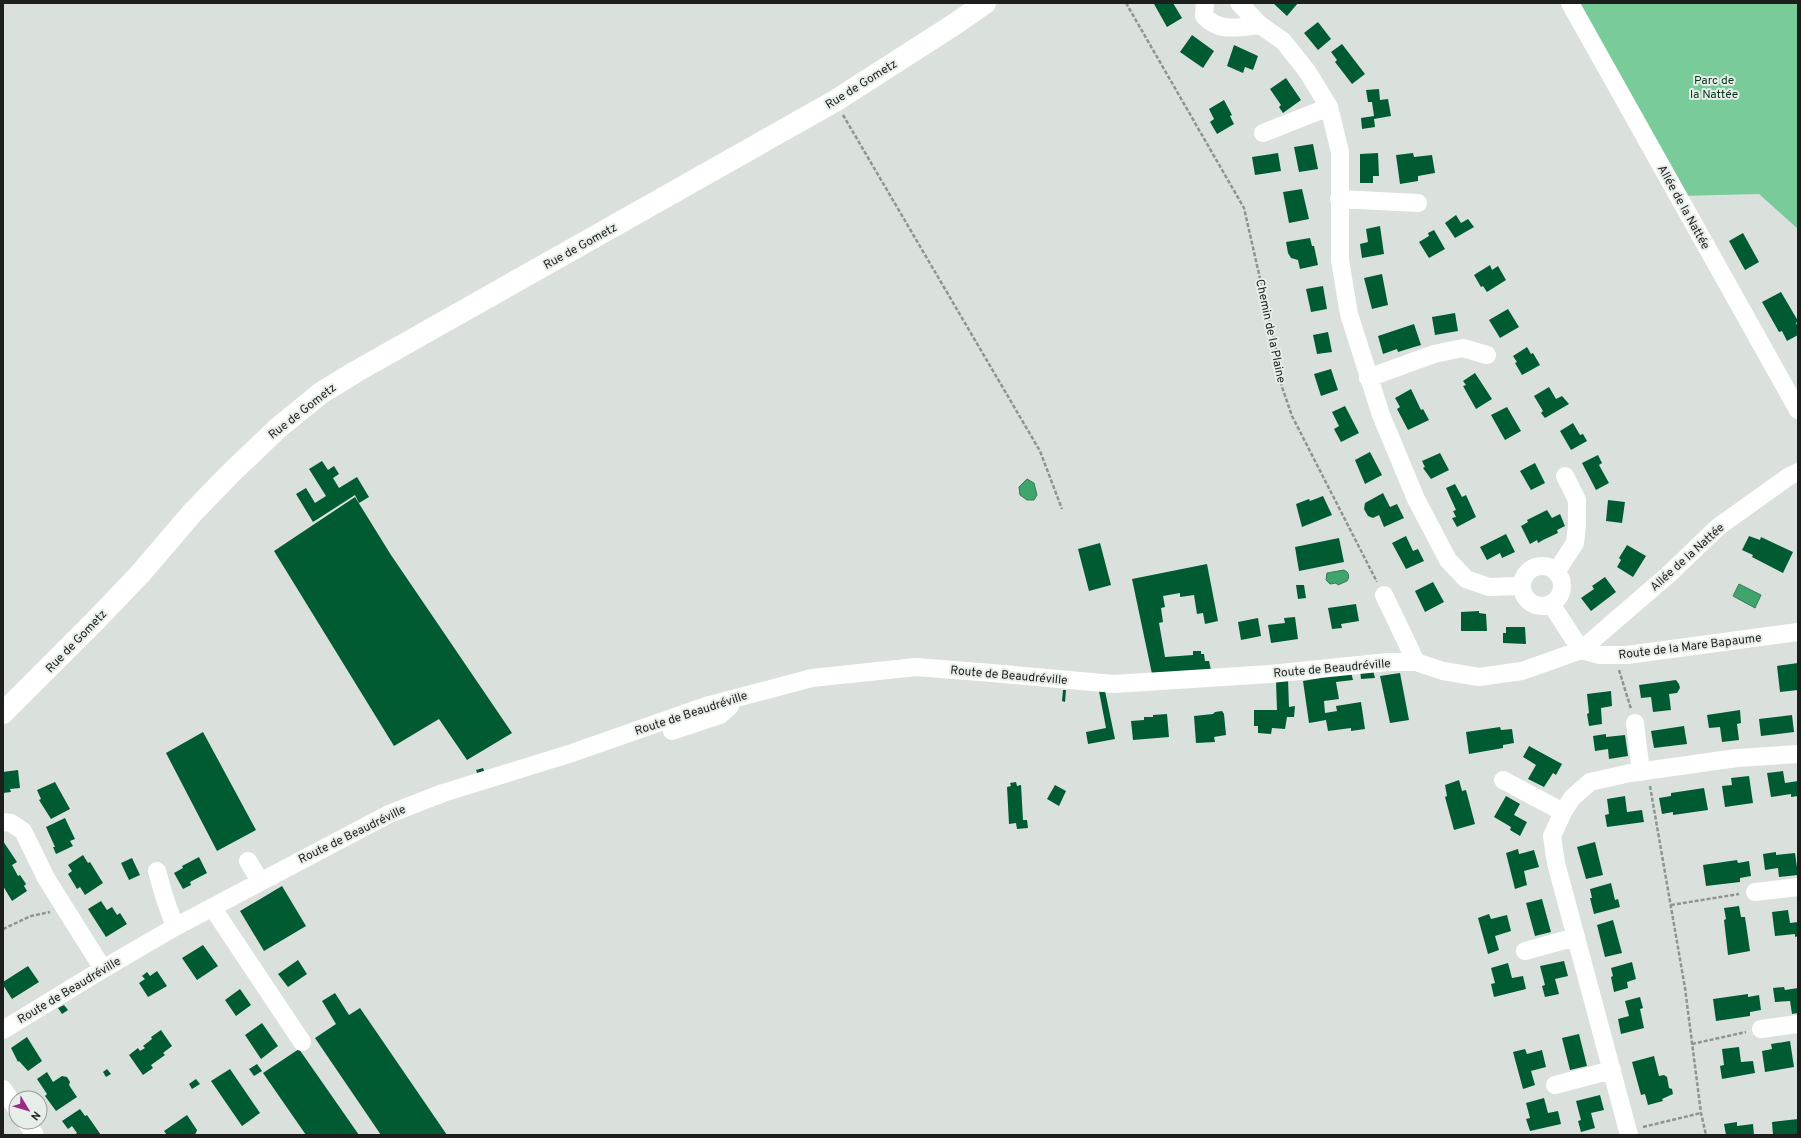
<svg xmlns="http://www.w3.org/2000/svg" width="1801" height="1138" font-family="Overpass,sans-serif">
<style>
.green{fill:#79cb99}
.water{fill:#40a46d;stroke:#367c55}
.building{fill:#005b33}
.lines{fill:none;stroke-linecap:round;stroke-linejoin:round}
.path{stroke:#909491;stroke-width:2.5;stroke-dasharray:4 2;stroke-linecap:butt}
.minor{stroke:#fff;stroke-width:18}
.major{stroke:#fff;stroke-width:22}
.labels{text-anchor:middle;stroke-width:4;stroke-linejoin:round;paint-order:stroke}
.park-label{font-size:12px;fill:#08341d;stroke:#e7eee9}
.street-label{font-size:12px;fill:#1d1f1d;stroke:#e7eee9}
</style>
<rect width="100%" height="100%" fill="#dae0dc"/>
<path class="green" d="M 1570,3 L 1798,3 L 1798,229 L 1759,194 L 1677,196 Z"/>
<path class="water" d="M 1027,479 L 1034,483 L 1037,495 L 1034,500 L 1027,500 L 1020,495 L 1019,487 Z
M 1344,570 C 1349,572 1350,577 1347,581 L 1338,585 L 1336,583 L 1330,584 L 1326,580 L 1327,573 Z
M 1739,584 L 1761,595 L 1755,608 L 1733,596 Z"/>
<path class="building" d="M 1156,3 L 1173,3 L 1182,18 L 1167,27 L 1154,4 Z
M 1273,3 L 1298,3 L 1287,16 Z
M 1318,22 L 1331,39 L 1318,50 L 1304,33 Z
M 1192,35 L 1214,51 L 1203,68 L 1180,52 Z
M 1342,44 L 1365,74 L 1352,84 L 1335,62 L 1337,60 L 1331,52 Z
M 1234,45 L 1258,56 L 1253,70 L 1245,67 L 1243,73 L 1227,66 Z
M 1286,78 L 1301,100 L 1283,113 L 1279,107 L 1281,105 L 1270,89 Z
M 1379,89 L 1380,100 L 1388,99 L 1391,116 L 1374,119 L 1375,127 L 1362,129 L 1361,118 L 1374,116 L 1372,102 L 1368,102 L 1366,90 Z
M 1224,100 L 1232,115 L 1230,116 L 1234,124 L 1217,134 L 1210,122 L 1214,119 L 1209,109 Z
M 1313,144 L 1318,169 L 1299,172 L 1294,147 Z
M 1278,153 L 1281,171 L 1255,175 L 1252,157 Z
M 1378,153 L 1379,176 L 1373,176 L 1373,183 L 1360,183 L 1360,154 Z
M 1413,153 L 1414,157 L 1432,155 L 1435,173 L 1418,176 L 1418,181 L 1400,184 L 1396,155 Z
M 1302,189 L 1309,219 L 1289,223 L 1283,192 Z
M 1456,215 L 1461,223 L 1468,219 L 1474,227 L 1455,238 L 1445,223 Z
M 1380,226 L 1384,254 L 1362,258 L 1360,244 L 1368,242 L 1366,229 Z
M 1434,230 L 1445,249 L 1429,258 L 1419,242 L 1429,236 L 1428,233 Z
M 1743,233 L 1759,262 L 1745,270 L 1729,241 Z
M 1310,238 L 1312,246 L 1314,246 L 1318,265 L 1300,269 L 1298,260 L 1291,258 L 1288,253 L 1286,242 Z
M 1490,265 L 1492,270 L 1498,266 L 1506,280 L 1487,292 L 1483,286 L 1481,287 L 1474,275 Z
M 1382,274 L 1388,305 L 1372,309 L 1364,278 Z
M 1323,286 L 1327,309 L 1311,312 L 1306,289 Z
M 1781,292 L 1798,321 L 1796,323 L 1798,327 L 1798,335 L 1787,341 L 1782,331 L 1779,332 L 1762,302 Z
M 1508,309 L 1519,327 L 1500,338 L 1489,320 Z
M 1455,313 L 1458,331 L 1435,335 L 1432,317 Z
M 1414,324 L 1421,345 L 1398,352 L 1397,349 L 1383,354 L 1378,336 Z
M 1328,332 L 1332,352 L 1317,354 L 1313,335 Z
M 1527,347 L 1531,354 L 1533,353 L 1540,365 L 1522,375 L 1515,363 L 1517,362 L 1513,356 Z
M 1331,369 L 1338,390 L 1321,396 L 1314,374 Z
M 1475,373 L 1492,399 L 1476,409 L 1463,386 L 1466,385 L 1463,381 Z
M 1549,387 L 1556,399 L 1562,396 L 1569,404 L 1545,418 L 1541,413 L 1543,411 L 1534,396 Z
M 1411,389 L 1421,410 L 1423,409 L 1429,420 L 1408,430 L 1397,409 L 1400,407 L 1395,398 Z
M 1345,406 L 1359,433 L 1341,442 L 1334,429 L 1339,426 L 1332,412 Z
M 1507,407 L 1521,431 L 1505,440 L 1491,415 Z
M 1573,423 L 1580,435 L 1583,434 L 1587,441 L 1571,450 L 1560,431 Z
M 1370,452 L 1382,475 L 1365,484 L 1355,460 Z
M 1440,453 L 1449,470 L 1431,479 L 1423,468 L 1425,467 L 1422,461 Z
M 1598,455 L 1602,463 L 1599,465 L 1609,483 L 1596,490 L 1582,463 Z
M 322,461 L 328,470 L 334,466 L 339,474 L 333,478 L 339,488 L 357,477 L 369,497 L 359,503 L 355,495 L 313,522 L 296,494 L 306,488 L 315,503 L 326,496 L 309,469 Z
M 1535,463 L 1545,483 L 1531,490 L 1520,471 Z
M 1455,484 L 1462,497 L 1466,495 L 1476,517 L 1457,527 L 1452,518 L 1456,517 L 1453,511 L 1456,510 L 1446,488 Z
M 1383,493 L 1390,507 L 1397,504 L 1404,518 L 1384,527 L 1379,515 L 1373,518 L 1368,516 L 1364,509 L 1365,503 Z
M 1323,496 L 1332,515 L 1302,527 L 1296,504 L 1309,499 L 1310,501 Z
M 355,497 L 391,555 L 512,733 L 467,760 L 439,719 L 394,746 L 274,551 Z
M 1608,500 L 1625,502 L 1622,523 L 1606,521 Z
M 1547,510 L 1552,518 L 1560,514 L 1565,526 L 1557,530 L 1558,533 L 1543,540 L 1538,543 L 1537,540 L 1530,544 L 1521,526 L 1528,522 L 1527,520 Z
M 1506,534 L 1515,552 L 1502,558 L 1500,553 L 1487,560 L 1480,547 Z
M 1406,536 L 1413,551 L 1418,549 L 1424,561 L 1406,569 L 1392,543 Z
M 1749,536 L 1760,540 L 1761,537 L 1793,552 L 1783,573 L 1752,557 L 1753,555 L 1742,550 Z
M 1339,538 L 1344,562 L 1299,571 L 1295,547 Z
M 1100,543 L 1111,585 L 1089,591 L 1078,549 Z
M 1627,545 L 1646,556 L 1633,577 L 1617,567 L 1621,560 L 1619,558 Z
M 1207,564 L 1218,621 L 1205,624 L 1203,613 L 1197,614 L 1194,595 L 1180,597 L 1180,593 L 1163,596 L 1165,607 L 1161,608 L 1163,622 L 1159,623 L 1165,657 L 1193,655 L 1193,651 L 1201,651 L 1201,654 L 1204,654 L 1205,661 L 1209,661 L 1211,670 L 1152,674 L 1132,579 Z
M 1605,577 L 1616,592 L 1591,611 L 1581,598 L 1594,589 L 1592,586 Z
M 1433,582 L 1444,602 L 1425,612 L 1415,591 Z
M 1296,585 L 1304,585 L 1306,598 L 1298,599 Z
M 1356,604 L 1359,621 L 1341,624 L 1342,628 L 1332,629 L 1328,608 Z
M 1479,611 L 1479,613 L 1486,614 L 1487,631 L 1461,631 L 1461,612 Z
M 1295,617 L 1298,639 L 1271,643 L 1268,625 L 1285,623 L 1284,618 Z
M 1258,618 L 1261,636 L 1241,640 L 1238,622 Z
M 1506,627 L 1525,627 L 1526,644 L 1503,643 L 1503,633 L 1506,633 Z
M 1798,663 L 1798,690 L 1780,692 L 1777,666 Z
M 1360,670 L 1373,670 L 1375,678 L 1361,679 Z
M 1351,672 L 1353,680 L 1336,682 L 1339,699 L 1324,701 L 1325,713 L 1337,711 L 1336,706 L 1361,702 L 1365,729 L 1351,731 L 1351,728 L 1328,731 L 1326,720 L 1309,723 L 1303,681 L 1321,678 L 1320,674 Z
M 1400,673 L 1409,720 L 1390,723 L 1380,676 Z
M 1288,679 L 1289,707 L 1295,706 L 1294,717 L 1287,717 L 1285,729 L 1272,728 L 1271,734 L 1258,733 L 1258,726 L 1254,726 L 1254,710 L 1277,710 L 1276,681 Z
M 1676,680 L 1679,684 L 1680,688 L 1677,693 L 1669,694 L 1671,710 L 1653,712 L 1651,697 L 1641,698 L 1639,685 Z
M 1063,690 L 1066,690 L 1065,702 L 1062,701 Z
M 1099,691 L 1105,691 L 1115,739 L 1088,744 L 1086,732 L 1106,728 Z
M 1611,691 L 1612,706 L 1601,708 L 1602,724 L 1589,726 L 1587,714 L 1589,713 L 1587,694 Z
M 1740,710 L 1741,723 L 1737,724 L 1739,740 L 1722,742 L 1720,727 L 1709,728 L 1707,715 Z
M 1222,711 L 1224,714 L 1226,735 L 1214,737 L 1215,742 L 1196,743 L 1194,716 L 1213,714 L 1215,712 Z
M 1167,714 L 1169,737 L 1133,740 L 1131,721 L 1144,720 L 1144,717 L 1153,717 L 1153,715 Z
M 1792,715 L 1794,732 L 1761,736 L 1759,719 Z
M 1684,726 L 1687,744 L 1654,748 L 1651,731 Z
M 1500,727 L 1501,730 L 1512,729 L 1514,743 L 1503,745 L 1503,748 L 1469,754 L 1466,732 Z
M 203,732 L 256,830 L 217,851 L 166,753 Z
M 1606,734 L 1606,737 L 1625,735 L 1628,756 L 1609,759 L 1608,749 L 1595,751 L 1593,736 Z
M 1529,746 L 1562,764 L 1556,775 L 1553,773 L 1544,787 L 1528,779 L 1536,765 L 1523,757 Z
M 483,768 L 485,773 L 478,775 L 476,770 Z
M 18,770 L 20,788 L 10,789 L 11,792 L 3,793 L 3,772 Z
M 1783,771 L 1785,783 L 1798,781 L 1798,796 L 1791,797 L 1791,794 L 1771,797 L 1767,773 Z
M 1749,776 L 1753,803 L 1725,807 L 1722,786 L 1732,785 L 1731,778 Z
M 1459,780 L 1462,791 L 1466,790 L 1475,824 L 1454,830 L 1445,797 L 1447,796 L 1445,785 Z
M 55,782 L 70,809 L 51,819 L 39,800 L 41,799 L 37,790 Z
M 1016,782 L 1017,786 L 1021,785 L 1023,820 L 1027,820 L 1028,828 L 1017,829 L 1016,823 L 1009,824 L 1007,787 L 1011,786 L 1010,783 Z
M 1055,785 L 1066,791 L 1059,806 L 1047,799 Z
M 1704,788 L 1708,810 L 1673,815 L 1673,812 L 1662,814 L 1659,798 L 1671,796 L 1671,793 Z
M 1506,796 L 1520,804 L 1514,815 L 1527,822 L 1520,836 L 1510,830 L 1511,827 L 1494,817 Z
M 1625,796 L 1627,812 L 1642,810 L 1644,822 L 1607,827 L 1605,815 L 1609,814 L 1607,799 Z
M 65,818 L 75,839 L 70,841 L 73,846 L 56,854 L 53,847 L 55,847 L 46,827 Z
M 3,841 L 17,862 L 12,865 L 18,876 L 20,875 L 26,884 L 24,886 L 27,891 L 12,901 L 3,886 Z
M 1595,842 L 1603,875 L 1586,879 L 1577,847 Z
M 1518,849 L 1519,854 L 1534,850 L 1539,867 L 1524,871 L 1527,885 L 1515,889 L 1506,853 Z
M 1776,852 L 1776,855 L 1795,853 L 1798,875 L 1779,877 L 1778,868 L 1765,870 L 1763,854 Z
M 83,855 L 88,863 L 90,862 L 103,883 L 85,895 L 80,887 L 77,889 L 68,874 L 72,871 L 68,865 Z
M 199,857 L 207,873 L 190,882 L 191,885 L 183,889 L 174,873 L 183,868 L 182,866 Z
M 132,858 L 140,875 L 129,880 L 121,863 Z
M 1737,860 L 1738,863 L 1749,861 L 1751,876 L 1740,878 L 1740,882 L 1706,886 L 1703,865 Z
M 1611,883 L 1615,900 L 1618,899 L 1620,907 L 1594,914 L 1590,898 L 1592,898 L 1590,889 Z
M 282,886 L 306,926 L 264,951 L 240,911 Z
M 1542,899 L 1551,932 L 1535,936 L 1526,903 Z
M 101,901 L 107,910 L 112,907 L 117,915 L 120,913 L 127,924 L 106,937 L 88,909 Z
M 1739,906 L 1741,917 L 1745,917 L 1750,951 L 1728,955 L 1724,920 L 1726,919 L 1724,908 Z
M 1788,910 L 1790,923 L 1798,922 L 1798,936 L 1795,937 L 1795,934 L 1775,936 L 1772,912 Z
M 1489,914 L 1491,919 L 1507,915 L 1511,931 L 1495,936 L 1499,950 L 1488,954 L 1478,918 Z
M 1613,920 L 1622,953 L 1605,957 L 1597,925 Z
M 203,945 L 218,966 L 197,980 L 182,958 Z
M 298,960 L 307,974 L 288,987 L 278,974 Z
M 1564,961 L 1568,976 L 1555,979 L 1559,994 L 1545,997 L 1542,986 L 1545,985 L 1540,966 Z
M 1632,962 L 1636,979 L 1627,982 L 1628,988 L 1614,992 L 1611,977 L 1613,976 L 1611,968 Z
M 1508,963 L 1512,978 L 1523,976 L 1526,989 L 1494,997 L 1491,984 L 1495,983 L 1491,968 Z
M 28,966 L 39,982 L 12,999 L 3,985 L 3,982 Z
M 157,971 L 167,986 L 148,997 L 139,983 L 145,979 L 142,976 L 147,972 L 150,976 Z
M 1784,987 L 1785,990 L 1798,988 L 1798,1013 L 1792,1014 L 1790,1001 L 1775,1002 L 1773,988 Z
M 240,989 L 251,1005 L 236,1016 L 225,1000 Z
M 335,993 L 349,1015 L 360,1008 L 447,1135 L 381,1135 L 315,1038 L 336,1024 L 322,1001 Z
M 1748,994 L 1748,997 L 1759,995 L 1761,1010 L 1750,1012 L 1750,1016 L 1716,1021 L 1713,999 Z
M 1640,997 L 1643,1008 L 1640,1009 L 1644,1028 L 1621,1034 L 1618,1019 L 1629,1016 L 1625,1001 Z
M 64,1005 L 68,1010 L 62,1014 L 58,1008 Z
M 262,1023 L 278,1046 L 261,1059 L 245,1035 Z
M 161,1030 L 172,1046 L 163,1053 L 165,1055 L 151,1065 L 153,1068 L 143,1075 L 129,1055 L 138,1048 L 140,1051 L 145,1048 L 143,1046 L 152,1039 L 151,1037 Z
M 1579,1034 L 1587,1066 L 1570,1070 L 1562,1038 Z
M 27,1037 L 42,1061 L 28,1071 L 19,1061 L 18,1062 L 11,1048 Z
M 1790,1041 L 1794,1067 L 1765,1072 L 1762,1051 L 1772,1049 L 1771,1044 Z
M 1739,1047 L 1741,1062 L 1753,1061 L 1755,1073 L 1722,1079 L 1720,1066 L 1724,1065 L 1722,1049 Z
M 299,1049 L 359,1135 L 306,1135 L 263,1073 Z
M 1525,1049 L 1527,1054 L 1542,1050 L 1546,1067 L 1531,1071 L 1535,1085 L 1523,1089 L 1513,1052 Z
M 1654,1056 L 1659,1076 L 1664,1075 L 1667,1077 L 1669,1088 L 1672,1089 L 1673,1094 L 1662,1099 L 1663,1101 L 1648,1105 L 1645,1094 L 1641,1095 L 1632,1062 Z
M 257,1064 L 262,1071 L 254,1076 L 249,1069 Z
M 107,1069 L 111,1074 L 106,1077 L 103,1072 Z
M 230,1069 L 260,1113 L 242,1126 L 211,1081 Z
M 47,1072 L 53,1082 L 62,1076 L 67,1077 L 70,1082 L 69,1085 L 77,1097 L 56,1111 L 45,1096 L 47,1094 L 37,1079 Z
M 196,1079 L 200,1084 L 192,1089 L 189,1084 Z
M 1600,1095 L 1604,1110 L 1591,1113 L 1595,1128 L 1581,1132 L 1578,1121 L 1581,1120 L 1576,1101 Z
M 1544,1098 L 1548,1113 L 1558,1111 L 1561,1124 L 1530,1131 L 1526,1119 L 1530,1118 L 1526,1103 Z
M 80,1109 L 85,1116 L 87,1115 L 101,1135 L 74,1135 L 77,1133 L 72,1126 L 68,1129 L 62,1121 Z
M 187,1115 L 197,1130 L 196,1133 L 194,1135 L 167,1135 L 164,1131 Z
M 1798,1119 L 1798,1135 L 1773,1135 L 1772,1122 Z
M 1737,1122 L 1737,1126 L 1753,1124 L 1754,1135 L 1726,1135 L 1724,1124 Z"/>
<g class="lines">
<path class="path" d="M 1126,3 L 1244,208 L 1276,349 L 1281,384 L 1292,416 L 1377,582
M 843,115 L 1040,451 L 1062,509
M 1619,670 L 1631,709
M 1650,786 L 1685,988 L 1701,1113 L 1706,1135
M 1671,905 L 1739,894
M 3,929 L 31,916 L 50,912
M 1692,1044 L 1746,1032
M 1643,1127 L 1701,1113"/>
<path class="minor" d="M 1205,3 L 1204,16 C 1220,33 1238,27 1260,25
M 1239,3 L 1260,25 L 1283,41 L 1307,71 L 1329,107 L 1340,152 L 1340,260 L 1349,314 L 1381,415 L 1416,499 L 1448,560 L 1466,579 L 1489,587 L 1521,586
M 1570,3 L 1798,410
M 1263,133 L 1329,107
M 1339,199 L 1418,203
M 1368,378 L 1434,354 L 1463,348 L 1487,355
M1522 586a20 20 0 1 1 40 0a20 20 0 1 1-40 0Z
M 1556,572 L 1575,543 L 1577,525 L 1577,500 L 1565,476
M 1384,595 L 1416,662
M 1551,604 L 1581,650 L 1668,575 L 1718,527 L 1788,477 L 1798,472
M 1635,723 L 1641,772
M 672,731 L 720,715 L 730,706
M 1503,780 L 1563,812
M 3,822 L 11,823 L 23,831 L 46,878 L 103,969
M 248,861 L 260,881
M 157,871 L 164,896 L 175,927
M 1755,892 L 1798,887
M 212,907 L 302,1042
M 1525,951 L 1576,937
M 1761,1029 L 1798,1024
M 3,1030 L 103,969 L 175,927 L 389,814 L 443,793 L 572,753 L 706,706 L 812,678 L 916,667 L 992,673 L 1114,684 L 1270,674 L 1388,662 L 1416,662 L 1443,671 L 1479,677 L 1522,671 L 1581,650 L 1600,655 L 1627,655 L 1798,632
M 1555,1085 L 1612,1070
M 3,1089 L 16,1108
M 26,1122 L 35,1135
M 1629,1135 L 1556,863 L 1552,836 L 1563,812 L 1572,798 L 1590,782 L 1630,773 L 1737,758 L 1798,754"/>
<path class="major" d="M 3,713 L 96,620 L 140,574 L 193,512 L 233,471 L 278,428 L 321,393 L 357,371 L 835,101 L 955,24 L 985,3"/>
</g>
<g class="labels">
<g class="park-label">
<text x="1714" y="84">Parc de<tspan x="1714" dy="14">la Nattée</tspan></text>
</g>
<g class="street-label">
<text transform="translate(861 84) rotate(-32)" y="4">Rue de Gometz</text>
<text transform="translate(1684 207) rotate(61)" y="4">Allée de la Nattée</text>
<text transform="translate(580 246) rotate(-29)" y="4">Rue de Gometz</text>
<text transform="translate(1271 331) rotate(78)" y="4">Chemin de la Plaine</text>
<text transform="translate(302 411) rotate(-38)" y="4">Rue de Gometz</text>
<text transform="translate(1687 557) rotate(-42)" y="4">Allée de la Nattée</text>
<text transform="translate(76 641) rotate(-46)" y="4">Rue de Gometz</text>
<text transform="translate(1690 646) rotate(-7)" y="4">Route de la Mare Bapaume</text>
<text transform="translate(1332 668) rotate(-5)" y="4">Route de Beaudréville</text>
<text transform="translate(1009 675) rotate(5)" y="4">Route de Beaudréville</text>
<text transform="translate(691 713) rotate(-18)" y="4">Route de Beaudréville</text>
<text transform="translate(352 834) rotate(-26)" y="4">Route de Beaudréville</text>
<text transform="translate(69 990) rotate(-31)" y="4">Route de Beaudréville</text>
</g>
</g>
<rect width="1801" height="1138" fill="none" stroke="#1d1f1d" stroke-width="8"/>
<g transform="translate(28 1110) rotate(128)"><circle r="19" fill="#e7eee9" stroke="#969b97"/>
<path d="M0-3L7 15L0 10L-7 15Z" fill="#9b2a87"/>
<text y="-6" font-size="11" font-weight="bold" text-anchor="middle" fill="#1d1f1d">N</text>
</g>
</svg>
